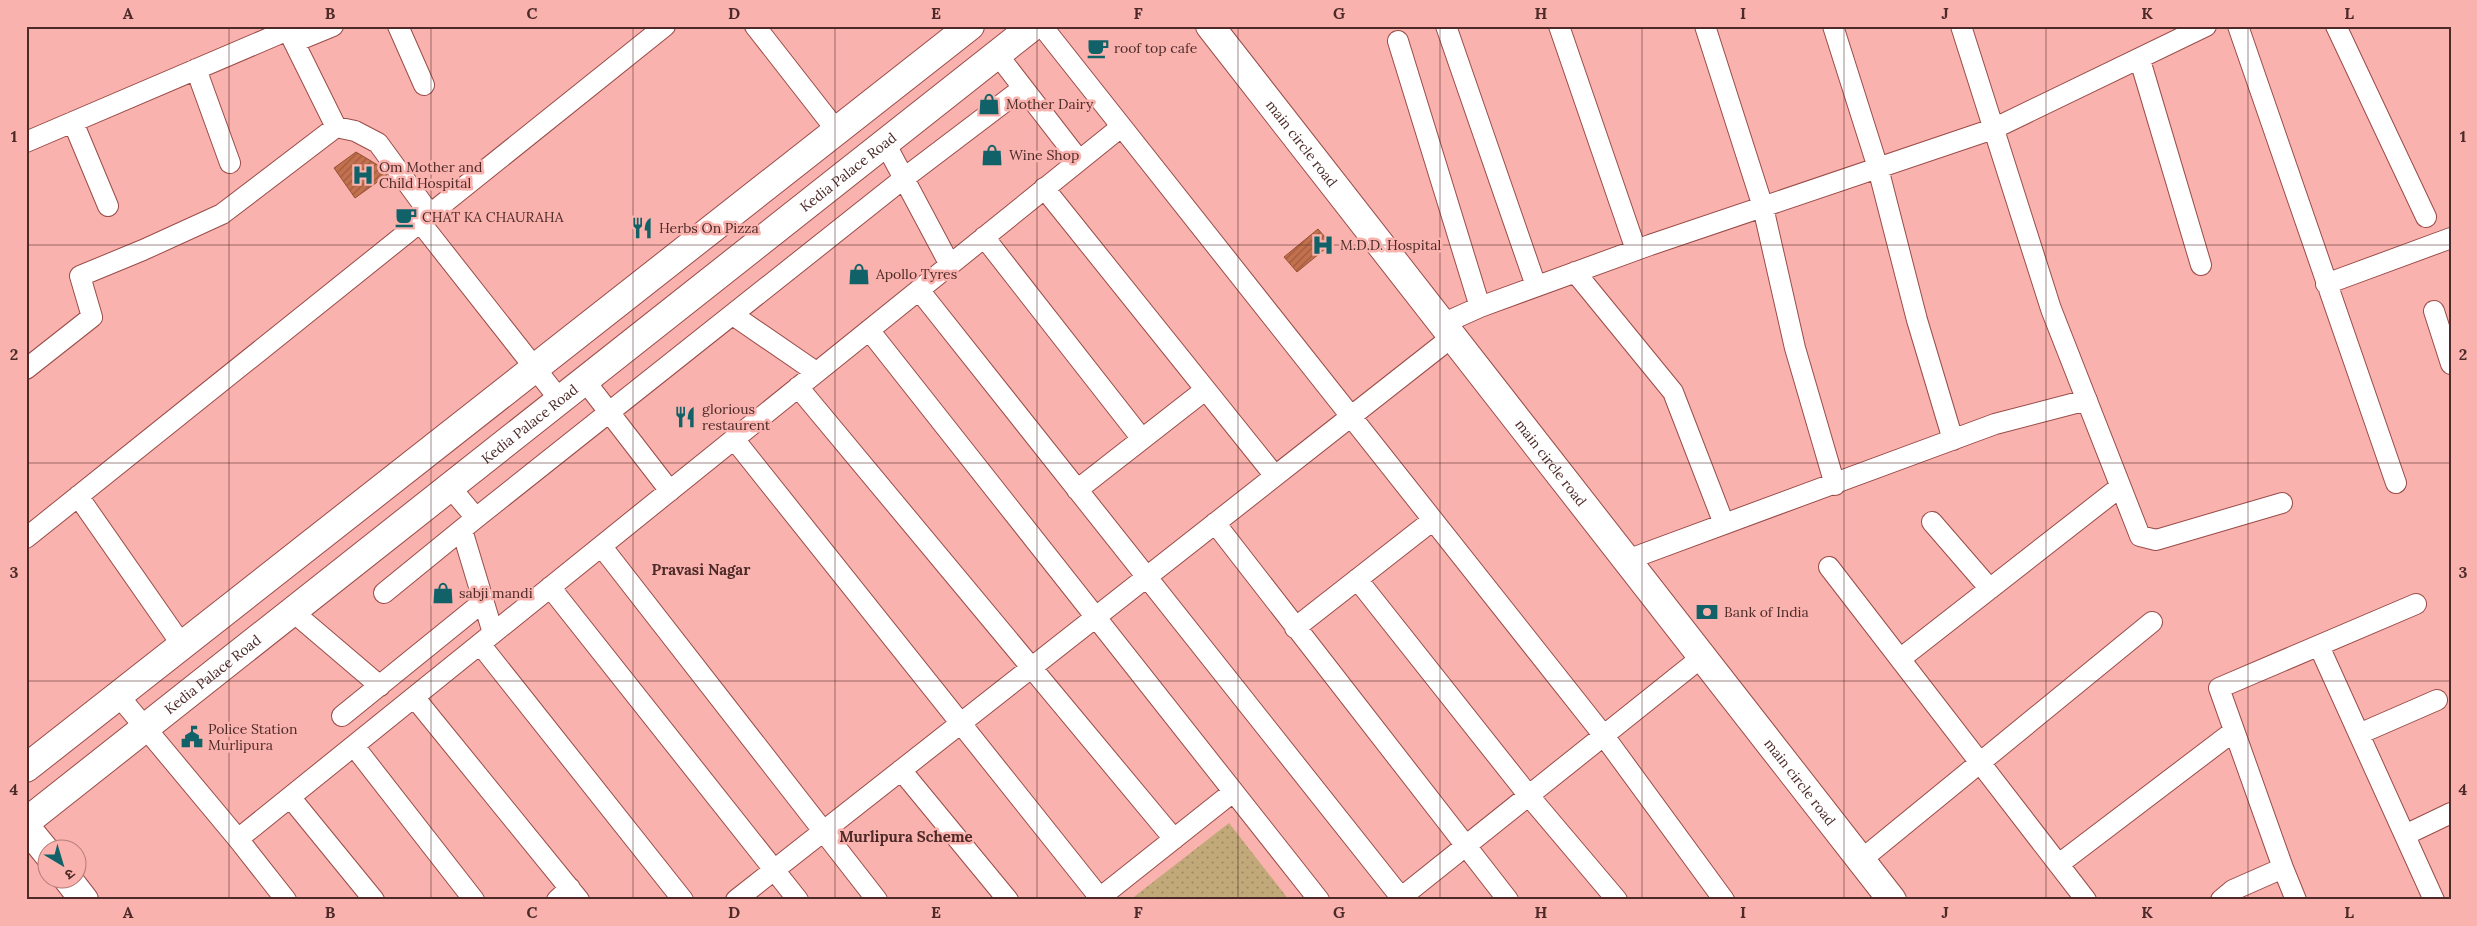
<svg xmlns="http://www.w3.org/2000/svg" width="2477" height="926" font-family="Lora,'Noto Sans Devanagari',serif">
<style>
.grass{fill:url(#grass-dots)}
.building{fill:url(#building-hatch);stroke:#975131}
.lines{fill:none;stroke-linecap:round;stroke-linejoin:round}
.street-casing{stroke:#9a4c49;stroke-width:22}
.secondary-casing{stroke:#9a4c49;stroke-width:30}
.street{stroke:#fff;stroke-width:20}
.secondary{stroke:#fff;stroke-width:28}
.grid{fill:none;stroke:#4d2a28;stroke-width:1;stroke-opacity:0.55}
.labels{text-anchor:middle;stroke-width:5;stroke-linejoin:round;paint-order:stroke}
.poi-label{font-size:14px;fill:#4d2a28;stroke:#f9b2ad;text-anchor:start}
.street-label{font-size:14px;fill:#4d2a28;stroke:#f9b2ad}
.neighbourhood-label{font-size:15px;font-weight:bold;fill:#4d2a28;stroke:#f9b2ad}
.neatline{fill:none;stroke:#4d2a28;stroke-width:2}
.grid-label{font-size:16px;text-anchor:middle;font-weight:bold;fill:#4d2a28}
</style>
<defs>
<pattern id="grass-dots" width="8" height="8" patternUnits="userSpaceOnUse" patternTransform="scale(1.25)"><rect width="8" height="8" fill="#c2a979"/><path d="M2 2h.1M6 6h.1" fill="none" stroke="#a08a63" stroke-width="1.8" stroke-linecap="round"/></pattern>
<pattern id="building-hatch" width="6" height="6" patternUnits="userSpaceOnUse" patternTransform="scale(1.25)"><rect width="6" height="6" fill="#c2704d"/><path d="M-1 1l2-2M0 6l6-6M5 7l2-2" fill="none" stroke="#a05c40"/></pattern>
</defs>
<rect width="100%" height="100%" fill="#f9b2ad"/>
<path class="grass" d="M 1229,823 L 1289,900 L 1130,900 Z"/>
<path class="building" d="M 356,152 L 381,167 L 387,175 L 355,198 L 334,168 Z
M 1318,229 L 1331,244 L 1297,272 L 1284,257 Z"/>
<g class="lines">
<g class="street-casing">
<path id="street" d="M 398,26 L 424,85
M 755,26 L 837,131
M 1042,26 L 1604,736 L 1724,900
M 1446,26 L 1536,286
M 1559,26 L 1636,250
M 1705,26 L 1763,207 L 1795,348 L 1835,485
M 1833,26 L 1878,168 L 1917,320 L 1953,440
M 1961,26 L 2051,309 L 2140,536 L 2156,540 L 2282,503
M 2238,26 L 2396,483
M 2336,26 L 2426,217
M 1398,41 L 1480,307
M 294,42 L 333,26
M 997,54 L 1079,160
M 2140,60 L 2201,265
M 196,69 L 230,163
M 73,122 L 108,206
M 26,142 L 288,30 L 336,127
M 885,143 L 950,265
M 1044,188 L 1275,476
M 420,222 L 560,400
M 984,237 L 1142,439
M 1575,272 L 1673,392 L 1724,524
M 2326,284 L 2451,238
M 919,290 L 1403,900
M 2434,311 L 2451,364
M 733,315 L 816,372
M 1442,324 L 1480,307 L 1650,245 L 1993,129 L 2206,26
M 869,330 L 1319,900
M 26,369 L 92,317 L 80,276 L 143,250 L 222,214 L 336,127 L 355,131 L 378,143 L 430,214
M 585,381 L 670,491
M 798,387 L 1174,839
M 734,439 L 1100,898
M 450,487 L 476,518
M 1077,490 L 1205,390
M 78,496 L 182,645
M 1932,522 L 1990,589
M 1215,523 L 1508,900
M 462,530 L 493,633
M 26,538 L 665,26
M 602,547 L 877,900
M 1627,560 L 1995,424 L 2087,400
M 1829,567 L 2086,900
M 1357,579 L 1529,796 L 1617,900
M 550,587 L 798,900
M 384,593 L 476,518 L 903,179 L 1023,88
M 292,611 L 380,686
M 1295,628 L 1433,520
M 480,644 L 683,900
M 2319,646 L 2434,900
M 1900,659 L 2120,487
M 118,695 L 238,839 L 286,900
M 414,697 L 579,900
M 342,716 L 484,601
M 2359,734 L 2437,700
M 354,746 L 474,900
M 901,770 L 1008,900
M 290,797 L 374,900
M 2405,835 L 2451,813
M 238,839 L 1121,127
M 1861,860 L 2152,622
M 2059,864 L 2234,731
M 2283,868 L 2219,688 L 2416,604
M 557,900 L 570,888
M 736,900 L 1452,337
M 1097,900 L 1233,792
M 1398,900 L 1702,657
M 2221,900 L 2233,890 L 2283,868 L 2296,900"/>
</g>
<g class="secondary-casing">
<g id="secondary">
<path id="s1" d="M 1210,26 L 1892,900"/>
<path d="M 26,768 L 970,26"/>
<path id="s2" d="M 26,822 L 1033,26"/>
<path d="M 26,827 L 48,854"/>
<path d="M 67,878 L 84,900"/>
</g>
</g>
<use href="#street" class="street"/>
<use href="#secondary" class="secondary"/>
</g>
<path class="grid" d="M 229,26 L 229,900M 431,26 L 431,900M 633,26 L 633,900M 835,26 L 835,900M 1037,26 L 1037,900M 1238,26 L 1238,900M 1440,26 L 1440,900M 1642,26 L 1642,900M 1844,26 L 1844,900M 2046,26 L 2046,900M 2248,26 L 2248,900M 26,245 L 2451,245M 26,463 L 2451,463M 26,681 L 2451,681"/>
<defs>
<g id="cafe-bare" transform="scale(1.725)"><path d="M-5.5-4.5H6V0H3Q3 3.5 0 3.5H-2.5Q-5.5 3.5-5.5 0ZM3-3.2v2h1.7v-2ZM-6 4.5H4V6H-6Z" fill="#116168" stroke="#f9b2ad" stroke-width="2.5" paint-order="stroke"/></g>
<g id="shop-bare" transform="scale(1.725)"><path d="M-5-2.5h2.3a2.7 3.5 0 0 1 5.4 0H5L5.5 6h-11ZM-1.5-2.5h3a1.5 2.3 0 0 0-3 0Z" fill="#116168" stroke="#f9b2ad" stroke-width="2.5" paint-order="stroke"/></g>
<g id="hospital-bare" transform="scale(1.725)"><path d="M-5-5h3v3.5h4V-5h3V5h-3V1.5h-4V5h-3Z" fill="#116168" stroke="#f9b2ad" stroke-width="2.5" paint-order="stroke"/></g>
<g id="restaurant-bare" transform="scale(1.725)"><path d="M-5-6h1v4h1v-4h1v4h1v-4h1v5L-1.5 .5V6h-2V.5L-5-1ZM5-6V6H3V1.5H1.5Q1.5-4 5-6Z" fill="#116168" stroke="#f9b2ad" stroke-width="2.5" paint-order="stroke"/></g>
<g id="bank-bare" transform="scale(1.725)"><path d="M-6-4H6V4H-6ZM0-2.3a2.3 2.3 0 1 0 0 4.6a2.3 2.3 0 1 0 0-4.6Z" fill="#116168" stroke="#f9b2ad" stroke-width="2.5" paint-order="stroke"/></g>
<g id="civic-bare" transform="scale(1.725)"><path d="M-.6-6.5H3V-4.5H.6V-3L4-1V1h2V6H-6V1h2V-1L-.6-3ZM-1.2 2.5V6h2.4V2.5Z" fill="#116168" stroke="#f9b2ad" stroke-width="2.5" paint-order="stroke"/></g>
</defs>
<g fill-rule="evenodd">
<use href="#cafe-bare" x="1098" y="48"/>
<use href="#shop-bare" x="989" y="104"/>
<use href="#shop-bare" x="992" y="155"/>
<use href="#hospital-bare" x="363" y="175"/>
<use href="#cafe-bare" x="406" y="217"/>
<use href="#restaurant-bare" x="642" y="228"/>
<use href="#hospital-bare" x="1323" y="245"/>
<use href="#shop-bare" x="859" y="274"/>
<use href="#restaurant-bare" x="685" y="417"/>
<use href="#shop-bare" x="443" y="593"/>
<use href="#bank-bare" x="1707" y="612"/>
<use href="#civic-bare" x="192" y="737"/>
</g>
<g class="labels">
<g class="poi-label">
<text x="1114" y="53">roof top cafe</text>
<text x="1006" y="109">Mother Dairy</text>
<text x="1009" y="160">Wine Shop</text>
<text x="379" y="172">Om Mother and<tspan x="379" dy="16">Child Hospital</tspan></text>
<text x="422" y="222">CHAT KA CHAURAHA</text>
<text x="659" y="233">Herbs On Pizza</text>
<text x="1340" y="250">M.D.D. Hospital</text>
<text x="876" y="279">Apollo Tyres</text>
<text x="702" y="414">glorious<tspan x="702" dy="16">restaurent</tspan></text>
<text x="459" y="598">sabji mandi</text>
<text x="1724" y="617">Bank of India</text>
<text x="208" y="734">Police Station<tspan x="208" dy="16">Murlipura</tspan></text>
</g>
<g class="street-label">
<text dy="5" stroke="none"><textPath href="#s1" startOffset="149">main circle road</textPath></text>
<text dy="5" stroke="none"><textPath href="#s2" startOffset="1048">Kedia Palace Road</textPath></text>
<text dy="5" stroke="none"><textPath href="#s2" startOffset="642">Kedia Palace Road</textPath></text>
<text dy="5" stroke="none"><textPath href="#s1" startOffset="554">main circle road</textPath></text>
<text dy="5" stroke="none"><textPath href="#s2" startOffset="238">Kedia Palace Road</textPath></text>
<text dy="5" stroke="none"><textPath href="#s1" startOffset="959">main circle road</textPath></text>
</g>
<g class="neighbourhood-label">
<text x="701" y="575">Pravasi Nagar</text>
<text x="906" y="842">Murlipura Scheme</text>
</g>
</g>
<rect width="2477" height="926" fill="none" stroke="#f9b2ad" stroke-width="55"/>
<g transform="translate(62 864) rotate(142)"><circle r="24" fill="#f9b2ad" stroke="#b47c78"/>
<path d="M0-4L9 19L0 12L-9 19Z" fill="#116168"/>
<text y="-8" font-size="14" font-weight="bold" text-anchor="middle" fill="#4d2a28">उ</text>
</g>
<rect x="28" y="28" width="2422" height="870" class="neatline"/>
<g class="grid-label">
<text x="128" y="19">A</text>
<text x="330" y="19">B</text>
<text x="532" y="19">C</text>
<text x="734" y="19">D</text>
<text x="936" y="19">E</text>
<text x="1138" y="19">F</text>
<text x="1339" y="19">G</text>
<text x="1541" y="19">H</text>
<text x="1743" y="19">I</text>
<text x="1945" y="19">J</text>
<text x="2147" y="19">K</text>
<text x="2349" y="19">L</text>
<text x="14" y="142">1</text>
<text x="2463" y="142">1</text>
<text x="14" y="360">2</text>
<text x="2463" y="360">2</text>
<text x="14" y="578">3</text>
<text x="2463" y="578">3</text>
<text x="14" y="795">4</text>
<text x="2463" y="795">4</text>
<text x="128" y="918">A</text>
<text x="330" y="918">B</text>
<text x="532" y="918">C</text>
<text x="734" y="918">D</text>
<text x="936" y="918">E</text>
<text x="1138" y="918">F</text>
<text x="1339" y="918">G</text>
<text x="1541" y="918">H</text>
<text x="1743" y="918">I</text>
<text x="1945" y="918">J</text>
<text x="2147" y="918">K</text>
<text x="2349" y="918">L</text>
</g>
</svg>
